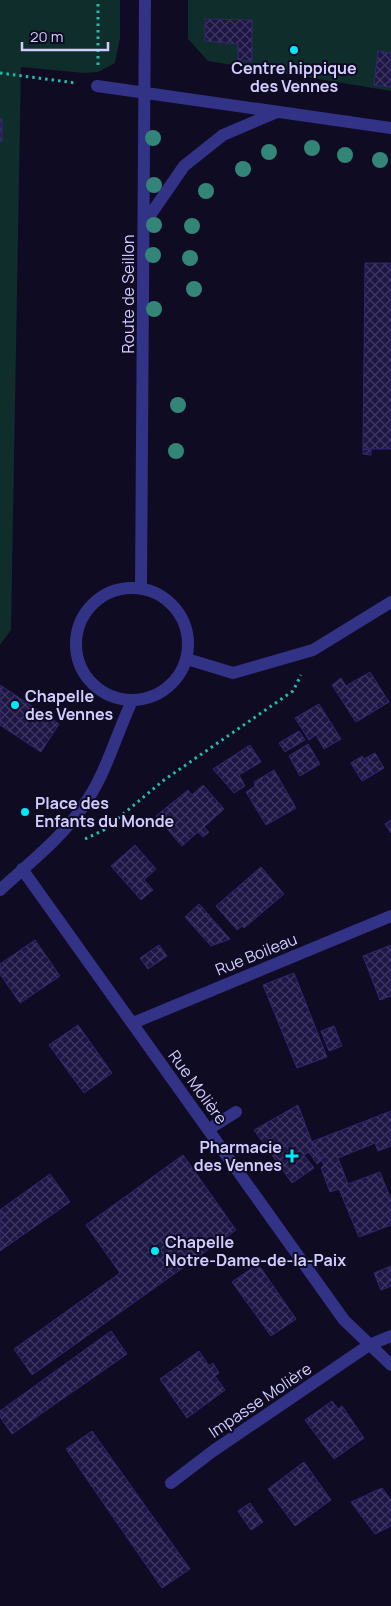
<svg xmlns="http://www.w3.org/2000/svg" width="391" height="1606" font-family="Manrope,sans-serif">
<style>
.pitch{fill:#0e2d2b}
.building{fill:url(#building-cross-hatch);stroke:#322673}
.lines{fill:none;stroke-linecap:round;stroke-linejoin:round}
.path{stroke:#23bcad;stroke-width:3;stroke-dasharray:2.5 4;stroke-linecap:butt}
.minor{stroke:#323286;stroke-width:12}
.tree{fill:#328577}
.poi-dot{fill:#00e9f8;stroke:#0f0b22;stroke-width:2}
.labels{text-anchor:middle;stroke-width:4;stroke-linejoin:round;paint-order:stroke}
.poi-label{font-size:16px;font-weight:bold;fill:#d1cdff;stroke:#0f0b22;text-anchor:start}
.street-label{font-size:16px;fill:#d1cdff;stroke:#0f0b22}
</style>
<defs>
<pattern id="building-cross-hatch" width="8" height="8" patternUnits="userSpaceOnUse" patternTransform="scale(1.25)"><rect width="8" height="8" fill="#1e1645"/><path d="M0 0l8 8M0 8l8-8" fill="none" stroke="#3e3761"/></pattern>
</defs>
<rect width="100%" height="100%" fill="#0f0b22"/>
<path class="pitch" d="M 0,0 L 120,0 L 120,38 L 115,63 L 98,72 L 84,73 L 21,67 L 11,630 L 0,645 Z
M 188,0 L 391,0 L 391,91 L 208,61 L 188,39 Z"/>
<path class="building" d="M 205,19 L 252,20 L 252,61 L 238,61 L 238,44 L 205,41 Z
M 378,51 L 391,53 L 391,87 L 374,85 Z
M 0,119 L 2,119 L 2,141 L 0,141 Z
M 365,263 L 391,263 L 391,449 L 363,449 Z
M 363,449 L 371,450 L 371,455 L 363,454 Z
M 370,672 L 389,702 L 356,722 L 332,685 L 341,678 L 346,686 Z
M 0,685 L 59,724 L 41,752 L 0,725 Z
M 319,704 L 341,739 L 324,749 L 316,735 L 309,740 L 295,718 Z
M 299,731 L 305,740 L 285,752 L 279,743 Z
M 308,744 L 320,764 L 300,776 L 289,756 Z
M 250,745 L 261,762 L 239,775 L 245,786 L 234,793 L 213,769 Z
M 375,753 L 384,768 L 374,774 L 364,759 Z
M 362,756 L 374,774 L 362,781 L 351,763 Z
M 274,770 L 296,808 L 266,825 L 246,792 L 255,786 L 254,782 Z
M 203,785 L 224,809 L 204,827 L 209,832 L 203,837 L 198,832 L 182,846 L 156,816 L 188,790 L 192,795 Z
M 391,820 L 391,833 L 385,824 Z
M 135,845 L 156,869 L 144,880 L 153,890 L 141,900 L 111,866 Z
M 261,867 L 284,894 L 244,928 L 242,926 L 237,930 L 216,906 Z
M 199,904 L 230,939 L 211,946 L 185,917 Z
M 35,940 L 60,976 L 20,1003 L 0,974 L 0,964 Z
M 159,945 L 167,956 L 148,969 L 140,958 Z
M 391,945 L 391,996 L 380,1000 L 363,956 Z
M 294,973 L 327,1057 L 297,1068 L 263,985 Z
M 78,1025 L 112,1073 L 84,1093 L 49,1045 Z
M 334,1026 L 342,1046 L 329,1051 L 321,1031 Z
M 298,1105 L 314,1148 L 322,1160 L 317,1164 L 309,1152 L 304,1155 L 314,1168 L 292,1183 L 254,1130 Z
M 391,1111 L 391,1146 L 378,1151 L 375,1143 L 338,1158 L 348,1184 L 380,1172 L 391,1200 L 391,1225 L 359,1237 L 339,1189 L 330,1192 L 321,1168 L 324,1165 L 311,1142 Z
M 183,1155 L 236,1230 L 32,1375 L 14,1349 L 120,1273 L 86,1225 Z
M 50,1174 L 70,1202 L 0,1251 L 0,1210 Z
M 258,1264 L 296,1319 L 271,1336 L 232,1282 Z
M 391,1266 L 391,1286 L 381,1290 L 374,1273 Z
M 111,1331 L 127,1354 L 12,1434 L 0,1417 L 0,1411 Z
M 199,1351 L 209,1366 L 213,1363 L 219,1373 L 215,1376 L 225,1390 L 187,1418 L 160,1379 Z
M 332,1401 L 338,1409 L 342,1406 L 364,1438 L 334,1459 L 305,1420 Z
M 92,1431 L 190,1569 L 162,1588 L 66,1449 Z
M 304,1462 L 331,1500 L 295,1526 L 268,1489 Z
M 382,1488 L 391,1500 L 391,1526 L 375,1534 L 351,1502 Z
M 250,1503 L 263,1522 L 251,1530 L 238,1511 Z"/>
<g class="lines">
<path class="path" d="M 98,65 L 98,0
M 0,73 L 76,83
M 85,839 L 104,830 L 164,780 L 293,691 L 301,675"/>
<path class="minor" d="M 97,86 L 391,128
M 144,224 L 184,166 L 223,135 L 277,112
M76 644a56 56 0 1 1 112 0a56 56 0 1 1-112 0Z
M 141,589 L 145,0
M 187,659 L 233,673 L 313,650 L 391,602
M 22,869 L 344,1320 L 391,1365
M 0,890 C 29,863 62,838 84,805 C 106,774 116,735 132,701
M 133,1023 L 391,916
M 209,1129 L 236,1112
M 171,1483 L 213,1451 L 369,1345 L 391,1336"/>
</g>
<g class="tree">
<circle cx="153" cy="138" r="8"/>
<circle cx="312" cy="148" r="8"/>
<circle cx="269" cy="152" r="8"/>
<circle cx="345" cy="155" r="8"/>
<circle cx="380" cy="160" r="8"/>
<circle cx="243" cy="169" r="8"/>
<circle cx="154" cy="185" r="8"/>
<circle cx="206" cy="191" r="8"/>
<circle cx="154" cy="225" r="8"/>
<circle cx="192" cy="226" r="8"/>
<circle cx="153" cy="255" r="8"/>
<circle cx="190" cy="258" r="8"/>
<circle cx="194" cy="289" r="8"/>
<circle cx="154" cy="309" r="8"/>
<circle cx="178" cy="405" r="8"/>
<circle cx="176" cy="451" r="8"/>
</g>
<g class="poi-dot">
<circle cx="294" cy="50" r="5"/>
<circle cx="15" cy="705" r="5"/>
<circle cx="25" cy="812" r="5"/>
<path d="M289.5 1148.5h5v5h5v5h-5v5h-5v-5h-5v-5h5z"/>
<circle cx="155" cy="1251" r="5"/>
</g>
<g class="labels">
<g class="poi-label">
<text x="294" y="74" text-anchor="middle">Centre hippique<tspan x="294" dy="18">des Vennes</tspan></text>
<text x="25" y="702">Chapelle<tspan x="25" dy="18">des Vennes</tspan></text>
<text x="35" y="809">Place des<tspan x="35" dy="18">Enfants du Monde</tspan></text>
<text x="282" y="1153" text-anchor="end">Pharmacie<tspan x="282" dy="18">des Vennes</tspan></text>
<text x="165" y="1248">Chapelle<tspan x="165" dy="18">Notre-Dame-de-la-Paix</tspan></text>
</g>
<g class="street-label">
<text transform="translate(128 294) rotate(-90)" y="6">Route de Seillon</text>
<text transform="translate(256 954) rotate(-22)" y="6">Rue Boileau</text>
<text transform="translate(198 1087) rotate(54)" y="6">Rue Molière</text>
<text transform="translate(260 1400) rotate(-34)" y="6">Impasse Molière</text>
</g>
</g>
<path d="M22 42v8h86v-8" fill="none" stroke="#d1cdff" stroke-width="2.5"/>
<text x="30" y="42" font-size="15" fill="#d1cdff" stroke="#0f0b22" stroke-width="4" paint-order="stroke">20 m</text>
</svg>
